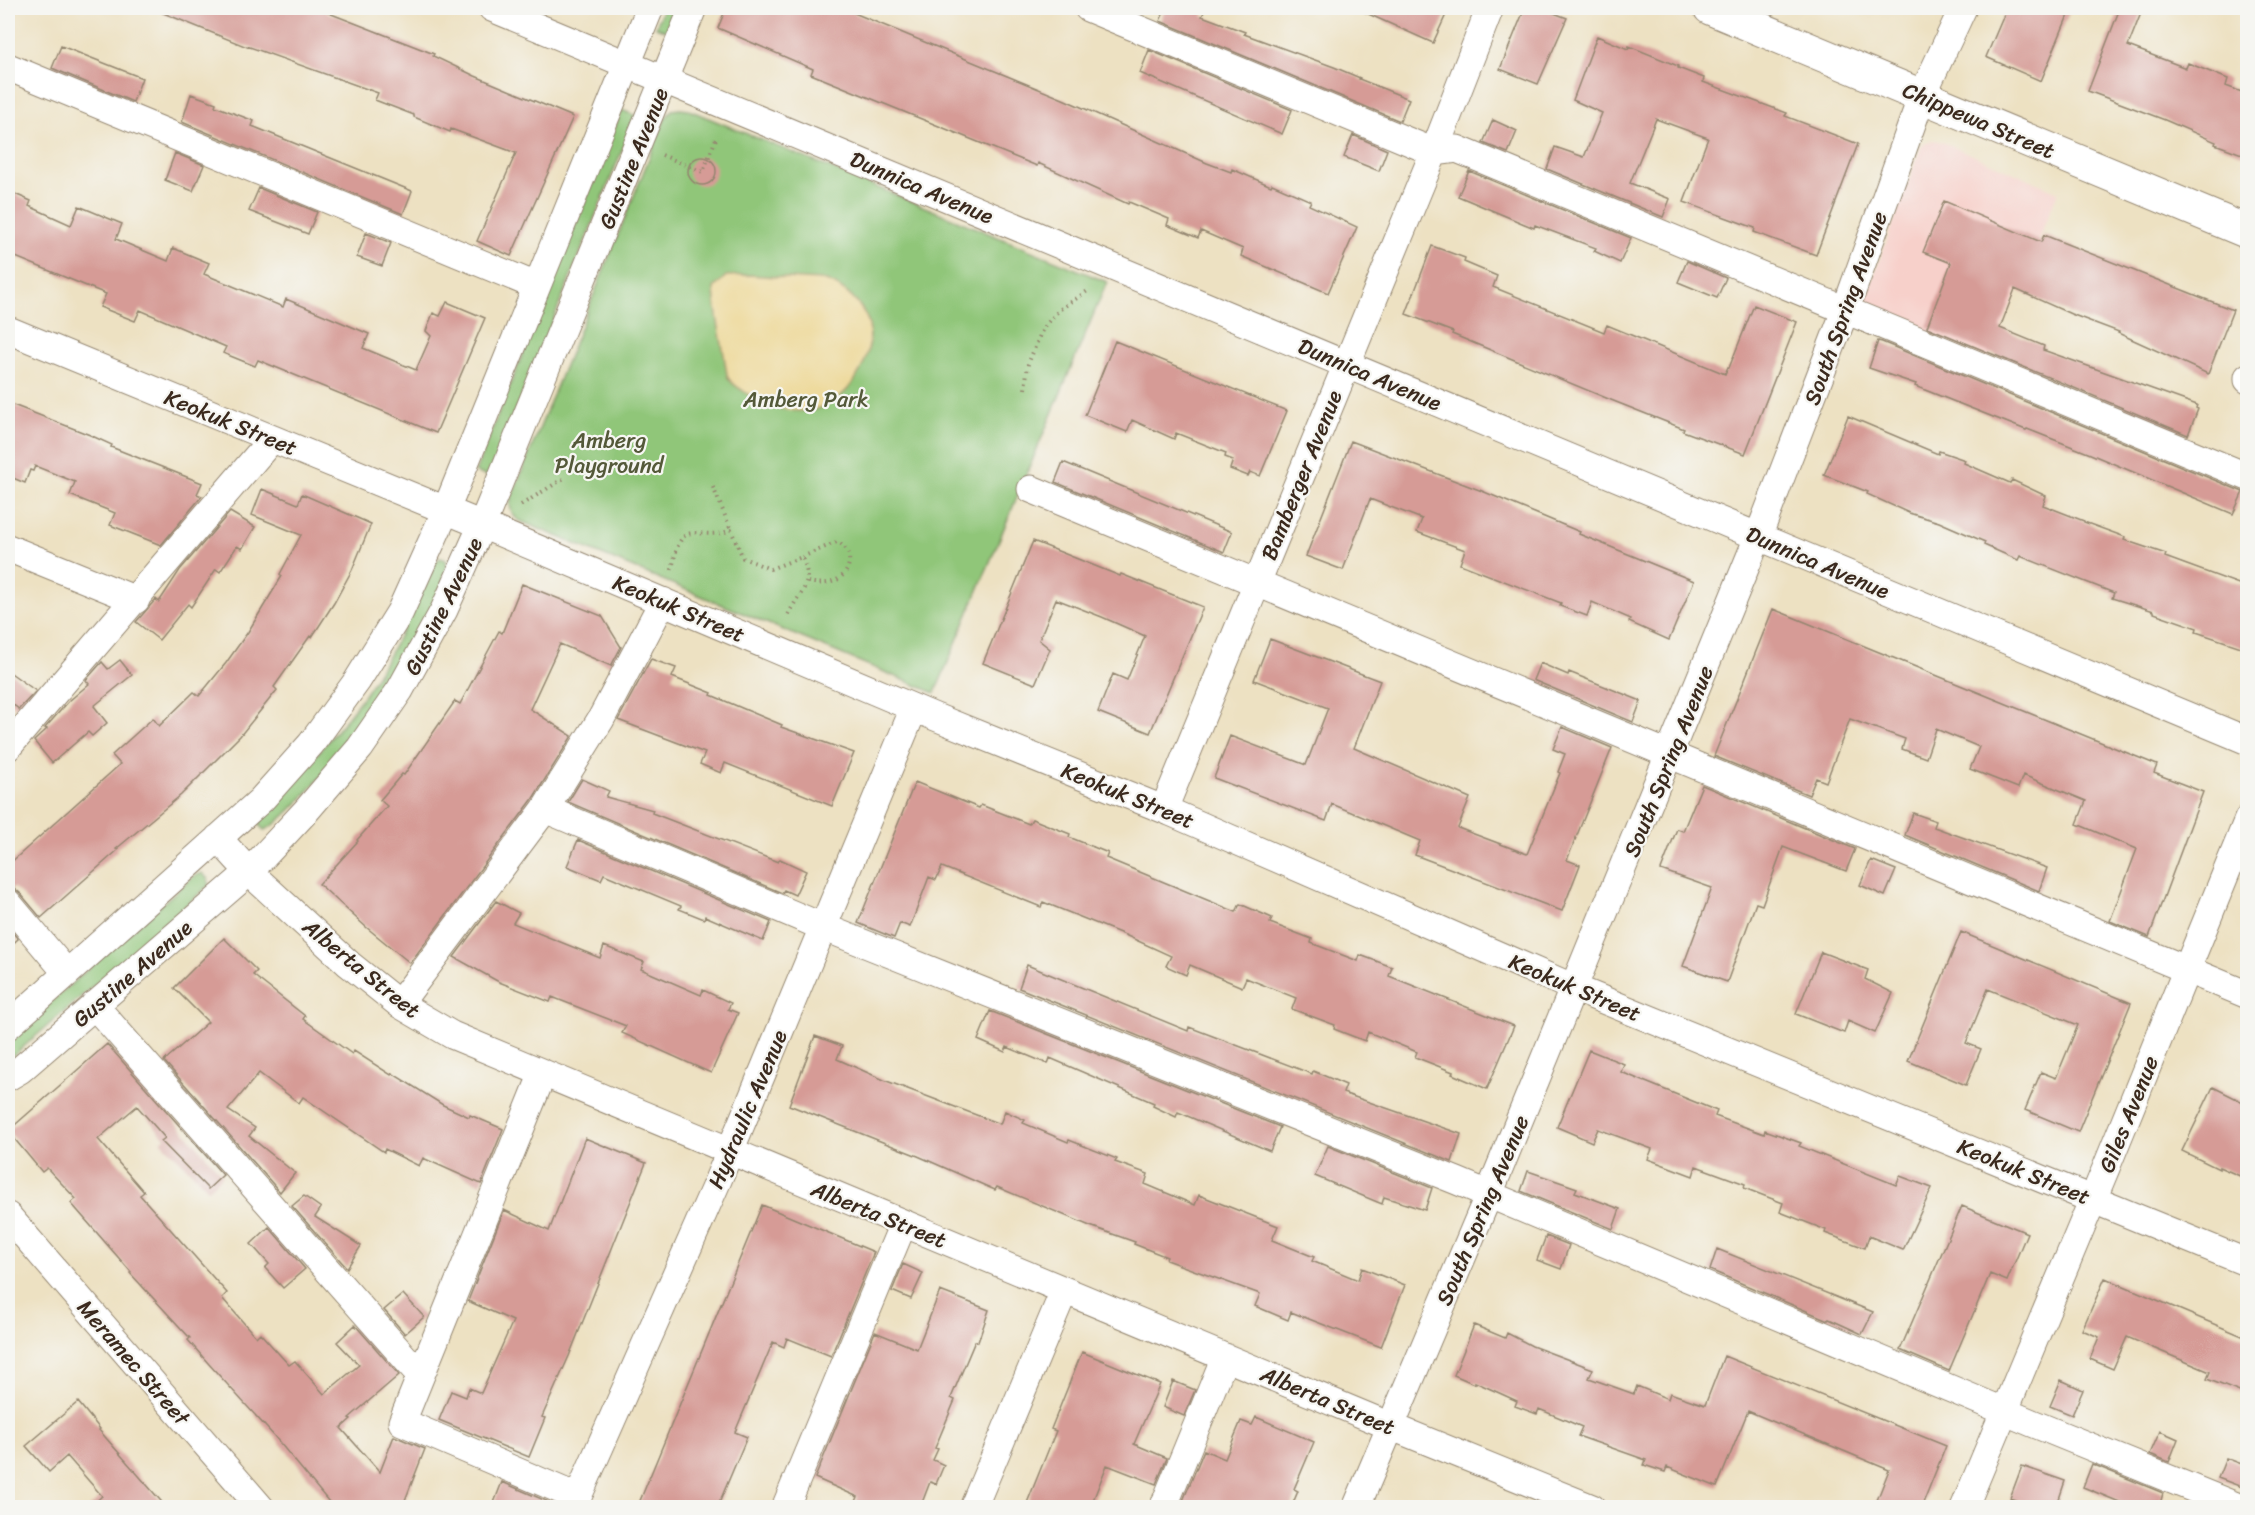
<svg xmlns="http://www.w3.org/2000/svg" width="2255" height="1515" font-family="Sriracha,sans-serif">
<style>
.built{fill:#f7d0ca}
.green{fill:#90c679;stroke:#66784c;stroke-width:1.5}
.sand{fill:#eeda9e;stroke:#94825e;stroke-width:1.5}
.building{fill:#d69b96}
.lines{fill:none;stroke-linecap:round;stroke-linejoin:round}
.minor-casing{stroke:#948670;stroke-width:29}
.major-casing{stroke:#948670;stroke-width:35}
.path{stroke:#948670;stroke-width:4;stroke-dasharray:1.5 4.5;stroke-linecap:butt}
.minor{stroke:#fff;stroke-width:27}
.major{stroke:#fff;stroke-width:33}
.labels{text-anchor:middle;stroke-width:4.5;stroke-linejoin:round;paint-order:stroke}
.street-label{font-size:22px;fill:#3b2a1e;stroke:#f6f6f2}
.park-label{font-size:22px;fill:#545939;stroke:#f6f6f2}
</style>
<rect width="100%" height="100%" fill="#f6f6f2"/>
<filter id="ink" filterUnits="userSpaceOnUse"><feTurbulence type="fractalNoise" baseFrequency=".0167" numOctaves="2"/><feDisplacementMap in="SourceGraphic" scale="12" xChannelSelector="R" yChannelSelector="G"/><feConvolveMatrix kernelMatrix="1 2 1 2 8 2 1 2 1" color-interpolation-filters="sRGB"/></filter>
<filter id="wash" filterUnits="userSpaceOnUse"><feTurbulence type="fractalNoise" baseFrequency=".008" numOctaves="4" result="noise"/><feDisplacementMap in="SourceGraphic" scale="24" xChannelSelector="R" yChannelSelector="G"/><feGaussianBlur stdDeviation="1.35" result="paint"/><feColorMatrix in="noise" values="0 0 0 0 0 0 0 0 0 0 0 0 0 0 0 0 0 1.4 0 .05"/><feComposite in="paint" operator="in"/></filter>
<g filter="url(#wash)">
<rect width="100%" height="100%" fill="#ede1c2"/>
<path class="built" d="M 1934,140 L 1942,142 L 2058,192 L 1989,359 L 1862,308 L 1921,147 L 1927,142 Z"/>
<path class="green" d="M 663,8 L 678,8 L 669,32 L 656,27 Z
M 680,109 L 689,110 L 1107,282 L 935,693 L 518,520 C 505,509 511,498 517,484 L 665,119 L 672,110 Z
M 622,110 L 636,116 L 489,477 L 475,472 Z
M 440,558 L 446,560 C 457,600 304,817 264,830 L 259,825 L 261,818 C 295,778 333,739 364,695 C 393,653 414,607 436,562 Z
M 202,873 L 208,879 L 209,885 L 13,1056 L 8,1049 L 8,1040 L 194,876 Z"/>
<path class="sand" d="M 749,275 C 767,276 785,278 803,279 C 810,280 819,279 826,281 C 844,287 865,306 869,325 C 874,354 855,389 831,403 C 804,419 765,409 742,390 C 737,387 731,382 728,378 C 726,371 725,362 724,355 C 720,333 715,311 714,288 L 726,276 Z"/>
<g id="blocks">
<path class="building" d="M 151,8 L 316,8 L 434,54 L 433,56 L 475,76 L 573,117 L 511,256 L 477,241 L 516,153 L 451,129 L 450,132 L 414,117 L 414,115 L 375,100 L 378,93 L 247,46 L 247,47 Z
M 726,8 L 842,8 L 1063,99 L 1207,163 L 1231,172 L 1232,169 L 1271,186 L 1272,184 L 1311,201 L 1309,205 L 1357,227 L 1328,293 L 1241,256 L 1243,249 L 1201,231 L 1198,238 L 1167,225 L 1169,219 L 1129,202 L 1128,204 L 1038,163 L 1037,166 L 811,74 L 813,69 L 718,28 Z
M 1166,8 L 1206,8 L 1202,16 L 1245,32 L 1244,34 L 1334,67 L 1360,78 L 1359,79 L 1409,99 L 1400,121 L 1160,21 Z
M 1355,8 L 1449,8 L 1433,43 Z
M 1525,8 L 1541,8 L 1567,18 L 1538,84 L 1500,69 Z
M 2007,8 L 2071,8 L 2041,81 L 1986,57 Z
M 2120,8 L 2143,8 L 2128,46 L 2186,68 L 2188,63 L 2228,79 L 2226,86 L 2247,94 L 2247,156 L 2215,144 L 2216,142 L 2165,120 L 2088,91 Z
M 1597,36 L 1628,49 L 1629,46 L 1678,66 L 1678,68 L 1704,78 L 1703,82 L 1787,113 L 1785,116 L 1858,144 L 1816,255 L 1754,232 L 1755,228 L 1684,202 L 1708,138 L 1656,119 L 1630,183 L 1670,199 L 1663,217 L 1547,169 L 1555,147 L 1584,157 L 1602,113 L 1573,100 Z
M 61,46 L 142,78 L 133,102 L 52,68 Z
M 1149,50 L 1292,110 L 1282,134 L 1140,73 Z
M 191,94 L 216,103 L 215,106 L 254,121 L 252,126 L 412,191 L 403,214 L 182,122 Z
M 1493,120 L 1517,131 L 1508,153 L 1483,143 Z
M 1353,135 L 1387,150 L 1379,171 L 1344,157 Z
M 175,153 L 204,165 L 193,191 L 165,180 Z
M688 171a14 14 0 1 1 28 0a14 14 0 1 1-28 0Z
M 1469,171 L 1631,238 L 1620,263 L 1594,251 L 1596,248 L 1535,225 L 1534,228 L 1458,196 Z
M 259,188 L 317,212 L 308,234 L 249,211 Z
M 8,191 L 31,201 L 29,206 L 71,225 L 79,206 L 122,224 L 116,239 L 168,261 L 173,248 L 209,263 L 204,274 L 283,307 L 286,299 L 369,334 L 363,348 L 416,370 L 431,336 L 426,331 L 433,313 L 440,316 L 447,302 L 485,318 L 436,433 L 258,360 L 255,366 L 223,353 L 226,347 L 140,310 L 135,321 L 100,307 L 106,294 L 11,255 L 8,257 Z
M 1944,201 L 2041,242 L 2044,235 L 2233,310 L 2208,374 L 2118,333 L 2119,332 L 2071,314 L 2015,289 L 2000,328 L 2044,346 L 2043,350 L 2197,405 L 2196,408 L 2198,409 L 2188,435 L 1927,327 L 1951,263 L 1923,252 Z
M 366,233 L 391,243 L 382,266 L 357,257 Z
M 1432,246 L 1465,258 L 1464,262 L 1497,276 L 1493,287 L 1604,332 L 1607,325 L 1725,374 L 1728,367 L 1729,368 L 1754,305 L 1797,322 L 1745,454 L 1683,431 L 1684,429 L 1611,400 L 1452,334 L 1453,332 L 1406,314 Z
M 1687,261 L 1726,278 L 1717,298 L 1678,282 Z
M 1115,341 L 1287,411 L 1260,476 L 1250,472 L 1248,476 L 1230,469 L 1233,460 L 1225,457 L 1226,453 L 1176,433 L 1174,439 L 1132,420 L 1127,432 L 1085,415 Z
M 1878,341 L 1882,342 L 2243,492 L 2233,514 L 2088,453 L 2027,429 L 2026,430 L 1915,386 L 1916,384 L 1869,368 Z
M 8,403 L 90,435 L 112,445 L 111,447 L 202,483 L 197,494 L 202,496 L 161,545 L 110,525 L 115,513 L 70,495 L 75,482 L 35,466 L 33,471 L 30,470 L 25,483 L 8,476 Z
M 1848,416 L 1938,454 L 1939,451 L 1965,460 L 1964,463 L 2010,483 L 2012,480 L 2046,496 L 2043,505 L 2084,521 L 2084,522 L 2125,537 L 2124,540 L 2166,554 L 2165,557 L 2247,587 L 2247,649 L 2196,632 L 2197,628 L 2154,613 L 2154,611 L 2112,598 L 2114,593 L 2020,556 L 2018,560 L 1984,545 L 1985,542 L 1939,522 L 1909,513 L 1867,494 L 1868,492 L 1824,475 Z
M 1351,441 L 1482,491 L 1580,532 L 1579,534 L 1694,581 L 1669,640 L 1629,622 L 1631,619 L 1592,602 L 1587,616 L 1560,606 L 1561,603 L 1460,564 L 1465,550 L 1417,532 L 1422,519 L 1370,499 L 1343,570 L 1306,556 Z
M 1063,462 L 1232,532 L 1224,552 L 1055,482 Z
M 262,489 L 298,504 L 302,494 L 371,524 L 352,570 L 334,603 L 312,637 L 310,636 L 274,687 L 277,690 L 240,736 L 181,795 L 116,849 L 118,850 L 41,918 L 20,893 L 14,888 L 8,888 L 8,865 L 117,767 L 120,764 L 112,755 L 153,718 L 159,726 L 194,692 L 199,696 L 226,663 L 248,632 L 282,576 L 280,574 L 301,535 L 252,515 Z
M 230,512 L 255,527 L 242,549 L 237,546 L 220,572 L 216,569 L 191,607 L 188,604 L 159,640 L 136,622 L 156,599 L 159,602 L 180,570 Z
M 1033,541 L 1120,576 L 1121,574 L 1203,607 L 1150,733 L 1098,712 L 1113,674 L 1127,680 L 1145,636 L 1102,617 L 1056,599 L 1039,640 L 1050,649 L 1035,684 L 983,663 Z
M 522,584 L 602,616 L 621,647 L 611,666 L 560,644 L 530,709 L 572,736 L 532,800 L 410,963 L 366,927 L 319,884 L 358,841 L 357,840 L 387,806 L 380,800 L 402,774 L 404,775 L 455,701 L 460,704 L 499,631 L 502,633 Z
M 1773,609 L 2157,765 L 2154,773 L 2203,792 L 2149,937 L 2110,921 L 2137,849 L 2077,824 L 2086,801 L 2023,775 L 2018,788 L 1970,769 L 1979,747 L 1936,729 L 1926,758 L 1902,749 L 1905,739 L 1850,719 L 1826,782 L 1816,778 L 1809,795 L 1714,756 Z
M 1270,639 L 1380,681 L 1354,748 L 1470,798 L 1458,828 L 1527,854 L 1560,773 L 1558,772 L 1565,754 L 1553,749 L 1562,727 L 1612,748 L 1567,860 L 1580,865 L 1562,911 L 1415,855 L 1420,841 L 1332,804 L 1326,821 L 1214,778 L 1230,736 L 1306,765 L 1328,708 L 1254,680 Z
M 651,659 L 676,668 L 672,677 L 712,693 L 711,695 L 782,725 L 781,727 L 854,753 L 832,806 L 725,763 L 721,773 L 700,764 L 705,753 L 618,720 Z
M 120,660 L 132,675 L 94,706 L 107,723 L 92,736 L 88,732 L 52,763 L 34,741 L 47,729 L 45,728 L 69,701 L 89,684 L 86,680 L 102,662 L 108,669 Z
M 1540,663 L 1568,675 L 1569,672 L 1641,701 L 1633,722 L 1533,680 Z
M 8,671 L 36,691 L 19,709 L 8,701 Z
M 582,779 L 609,791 L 606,797 L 653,810 L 652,813 L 778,862 L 780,859 L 806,871 L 795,895 L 784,890 L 782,893 L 568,802 Z
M 915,782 L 979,808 L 981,805 L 1029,824 L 1032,819 L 1070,834 L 1069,837 L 1108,853 L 1106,858 L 1236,912 L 1240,904 L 1272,918 L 1270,923 L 1312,939 L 1311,943 L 1358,961 L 1360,955 L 1392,967 L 1389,976 L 1514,1026 L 1487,1089 L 1452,1074 L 1453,1072 L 1415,1057 L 1417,1052 L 1368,1032 L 1365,1041 L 1334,1029 L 1335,1025 L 1292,1009 L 1296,998 L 1246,978 L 1242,987 L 1190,965 L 1186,975 L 1166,966 L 1171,956 L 1125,935 L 1043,902 L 1041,907 L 942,867 L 936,880 L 929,877 L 910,927 L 900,923 L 894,938 L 858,923 Z
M 1702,785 L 1855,849 L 1846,871 L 1783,847 L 1762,905 L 1756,903 L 1727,982 L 1683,966 L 1712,888 L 1661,870 L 1677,829 L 1683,831 Z
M 1913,813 L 1936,821 L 1934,827 L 2047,868 L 2039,891 L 1905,835 Z
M 578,840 L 771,922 L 763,941 L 705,916 L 704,919 L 679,909 L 681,906 L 604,874 L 601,880 L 567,866 Z
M 1871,860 L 1896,870 L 1885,896 L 1860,885 Z
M 496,901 L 519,913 L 513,923 L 600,958 L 604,946 L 644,962 L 641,969 L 701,995 L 703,990 L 731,1003 L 728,1009 L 738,1013 L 711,1073 L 622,1033 L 626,1026 L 552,997 L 550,1002 L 499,982 L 454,957 Z
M 8,927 L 18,939 L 8,948 Z
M 1961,932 L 2131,1003 L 2078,1132 L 2025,1110 L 2041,1072 L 2056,1078 L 2078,1025 L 1988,989 L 1966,1043 L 1981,1049 L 1966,1085 L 1908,1061 Z
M 224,938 L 257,971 L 253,975 L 305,1016 L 303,1019 L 352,1054 L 354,1051 L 391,1075 L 392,1073 L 443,1105 L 469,1117 L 470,1115 L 503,1129 L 481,1184 L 423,1158 L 419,1166 L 385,1149 L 384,1152 L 303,1097 L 299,1103 L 259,1073 L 228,1110 L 255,1128 L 249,1136 L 295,1173 L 280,1192 L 164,1061 L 208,1022 L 174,988 Z
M 1821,952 L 1868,970 L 1865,979 L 1893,993 L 1875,1033 L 1848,1021 L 1844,1033 L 1796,1014 Z
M 1027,965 L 1188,1031 L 1189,1027 L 1312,1074 L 1313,1071 L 1346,1085 L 1343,1093 L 1461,1134 L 1452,1162 L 1019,988 Z
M 990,1011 L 1280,1127 L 1270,1151 L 1178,1112 L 1176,1117 L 1153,1106 L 1154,1103 L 1050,1058 L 1048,1064 L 1007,1047 L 1005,1052 L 978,1040 Z
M 815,1036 L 842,1046 L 837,1059 L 884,1080 L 1000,1124 L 1005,1111 L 1025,1120 L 1023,1123 L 1068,1142 L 1069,1140 L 1117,1159 L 1115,1162 L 1148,1174 L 1145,1184 L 1195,1205 L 1199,1195 L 1278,1226 L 1272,1240 L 1314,1257 L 1312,1261 L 1358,1280 L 1362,1268 L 1405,1285 L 1381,1347 L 1291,1312 L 1288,1320 L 1255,1306 L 1260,1294 L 1166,1260 L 1167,1257 L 1134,1244 L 1135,1242 L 1090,1226 L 997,1187 L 995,1190 L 918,1156 L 789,1105 Z
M 107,1044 L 223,1175 L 208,1189 L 161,1141 L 165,1138 L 137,1106 L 98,1139 L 144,1192 L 140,1195 L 227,1293 L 222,1298 L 256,1337 L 260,1333 L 289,1365 L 295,1361 L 324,1394 L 359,1365 L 337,1342 L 355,1325 L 399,1375 L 349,1418 L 351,1419 L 341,1428 L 380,1472 L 394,1436 L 425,1449 L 402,1508 L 334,1508 L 275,1437 L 208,1363 L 188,1340 L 190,1338 L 130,1273 L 131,1272 L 71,1203 L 76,1199 L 47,1168 L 42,1172 L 8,1131 Z
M 1589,1050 L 1624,1064 L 1621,1072 L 1717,1111 L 1715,1116 L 1764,1134 L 1765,1130 L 1801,1143 L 1799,1146 L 1896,1185 L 1900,1176 L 1932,1188 L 1903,1250 L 1869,1236 L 1865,1248 L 1825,1233 L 1826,1230 L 1780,1212 L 1783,1203 L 1744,1188 L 1745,1184 L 1696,1166 L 1693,1176 L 1648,1159 L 1652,1149 L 1598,1129 L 1592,1142 L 1557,1127 Z
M 2213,1087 L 2247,1104 L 2247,1179 L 2219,1167 L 2219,1169 L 2182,1151 Z
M 585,1138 L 646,1163 L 569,1356 L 542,1417 L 545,1418 L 529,1457 L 439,1420 L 451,1391 L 466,1397 L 469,1388 L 481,1393 L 513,1321 L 468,1301 L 504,1210 L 549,1231 Z
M 1328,1146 L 1432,1188 L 1425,1210 L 1384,1197 L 1382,1204 L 1315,1176 Z
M 1528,1171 L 1577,1188 L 1575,1192 L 1620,1209 L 1613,1229 L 1521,1191 Z
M 304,1196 L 321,1208 L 315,1217 L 361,1246 L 347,1268 L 292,1206 Z
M 762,1205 L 874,1252 L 831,1356 L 787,1338 L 784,1347 L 773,1342 L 735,1432 L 747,1437 L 717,1508 L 637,1508 Z
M 1962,1206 L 2027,1233 L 2007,1281 L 1990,1274 L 1949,1371 L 1900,1350 Z
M 269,1227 L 305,1269 L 283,1288 L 265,1268 L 269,1264 L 251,1244 Z
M 1546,1236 L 1569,1245 L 1561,1269 L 1537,1260 Z
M 1717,1249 L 1873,1312 L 1862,1334 L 1829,1319 L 1828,1320 L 1710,1270 Z
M 903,1264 L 923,1273 L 911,1299 L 892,1291 Z
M 2105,1278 L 2247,1338 L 2247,1395 L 2207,1379 L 2210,1372 L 2127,1337 L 2113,1369 L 2090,1359 L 2099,1337 L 2082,1330 Z
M 940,1291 L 989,1310 L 978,1342 L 975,1341 L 951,1398 L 955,1400 L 935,1448 L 938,1449 L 933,1460 L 944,1465 L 936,1484 L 930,1482 L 920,1508 L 853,1508 L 858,1497 L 815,1478 L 875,1332 L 917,1349 Z
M 403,1294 L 424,1317 L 405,1334 L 384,1310 Z
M 1474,1325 L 1505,1338 L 1507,1333 L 1532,1346 L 1593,1369 L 1589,1378 L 1634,1394 L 1637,1386 L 1668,1399 L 1670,1393 L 1705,1405 L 1724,1356 L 1946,1446 L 1921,1508 L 1874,1508 L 1889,1470 L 1748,1411 L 1717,1487 L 1667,1467 L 1665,1472 L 1644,1465 L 1646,1460 L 1578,1436 L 1582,1427 L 1539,1409 L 1537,1414 L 1515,1406 L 1517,1401 L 1475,1382 L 1475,1384 L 1454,1375 Z
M 1082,1352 L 1160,1384 L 1134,1444 L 1167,1458 L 1156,1484 L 1107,1465 L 1090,1508 L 1025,1508 L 1056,1431 L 1051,1429 Z
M 2061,1380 L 2083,1390 L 2072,1415 L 2050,1406 Z
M 1173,1381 L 1195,1390 L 1184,1416 L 1163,1407 Z
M 78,1402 L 100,1429 L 99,1430 L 167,1508 L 89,1508 L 102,1496 L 67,1456 L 49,1472 L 26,1446 Z
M 1256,1417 L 1314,1442 L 1294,1489 L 1298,1491 L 1291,1508 L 1180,1508 L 1204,1450 L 1225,1459 L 1241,1421 L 1252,1425 Z
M 2160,1431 L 2178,1439 L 2169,1462 L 2150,1454 Z
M 2226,1458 L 2247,1466 L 2247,1489 L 2218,1478 Z
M 2092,1464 L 2163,1493 L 2159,1508 L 2134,1508 L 2083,1487 Z
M 2022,1466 L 2065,1481 L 2056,1508 L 2036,1508 L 2010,1498 Z
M 502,1482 L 558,1506 L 558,1508 L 492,1508 Z"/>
</g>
</g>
<g filter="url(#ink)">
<use href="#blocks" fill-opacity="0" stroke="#948670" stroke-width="1.5"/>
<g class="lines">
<g class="minor-casing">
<path id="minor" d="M 492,8 L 2248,741
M 1088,8 L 1434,152 L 1457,149 L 2248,477
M 8,67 L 536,286
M 8,330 L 482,525 L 933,716 L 1170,812 L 1574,988 L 2248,1263
M 2248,377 L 2248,380
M 1031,489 L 2248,995
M 8,548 L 136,600
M 8,747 L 272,439
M 545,809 L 823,927 L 1457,1181 L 2032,1423 L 2241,1508
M 1164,809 L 1434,152 L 1490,8
M 218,838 L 249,872 L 349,964 L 399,1004 L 452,1035 L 1390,1426 L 1592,1508
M 8,903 L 66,972
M 399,1004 L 545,809 L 601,719 L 663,601
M 94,1005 L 420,1375
M 8,1026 L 261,800 L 311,744 L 357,681 L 400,612 L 446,510 L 650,8
M 543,1073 L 402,1422 L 577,1497
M 8,1077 L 20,1070 L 249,872 L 306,811 L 360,748 L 400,690 L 444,610 L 482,525 L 693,8
M 8,1216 L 261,1508
M 573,1508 L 718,1180 L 914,708
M 785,1508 L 903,1224
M 973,1508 L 1064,1291
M 1163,1508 L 1225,1357
M 1356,1508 L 1489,1194 L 1758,537 L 1845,311 L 1922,96 L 1963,8
M 1964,1508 L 2106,1168 L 2248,819"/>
</g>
<g class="major-casing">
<path id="major" d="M 1710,8 L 2248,232"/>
</g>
<path class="path" d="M 662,155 L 703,172 L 717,136
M 1025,389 L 1028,364 L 1043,328 L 1059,310 L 1089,290
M 713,487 L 731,530
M 521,505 L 566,477
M 802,557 L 837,542 C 852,548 853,567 841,577 C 832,585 818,584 808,582
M 672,570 C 682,511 695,544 731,530 L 743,558 L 770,569 L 802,557 C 816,588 797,592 787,618"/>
<use href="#minor" class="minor"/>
<use href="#major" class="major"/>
</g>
</g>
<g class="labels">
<g class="street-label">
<text transform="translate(1979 120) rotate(23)" y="8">Chippewa Street</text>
<text transform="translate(633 158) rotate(-68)" y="8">Gustine Avenue</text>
<text transform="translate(922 187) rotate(23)" y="8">Dunnica Avenue</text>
<text transform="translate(1845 308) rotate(-70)" y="8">South Spring Avenue</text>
<text transform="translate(1370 374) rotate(23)" y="8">Dunnica Avenue</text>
<text transform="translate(231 422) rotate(22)" y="8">Keokuk Street</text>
<text transform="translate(1301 475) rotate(-68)" y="8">Bamberger Avenue</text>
<text transform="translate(1818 562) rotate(23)" y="8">Dunnica Avenue</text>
<text transform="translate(443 606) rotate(-64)" y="8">Gustine Avenue</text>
<text transform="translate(679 608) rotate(23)" y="8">Keokuk Street</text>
<text transform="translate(1668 761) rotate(-68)" y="8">South Spring Avenue</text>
<text transform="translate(1128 795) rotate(22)" y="8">Keokuk Street</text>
<text transform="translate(362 968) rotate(39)" y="8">Alberta Street</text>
<text transform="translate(132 973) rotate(-41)" y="8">Gustine Avenue</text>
<text transform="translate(1575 987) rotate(23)" y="8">Keokuk Street</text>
<text transform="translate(747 1109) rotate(-67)" y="8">Hydraulic Avenue</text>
<text transform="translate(2128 1114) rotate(-68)" y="8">Giles Avenue</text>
<text transform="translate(2024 1171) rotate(22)" y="8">Keokuk Street</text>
<text transform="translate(1482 1210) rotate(-67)" y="8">South Spring Avenue</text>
<text transform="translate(879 1214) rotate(22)" y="8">Alberta Street</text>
<text transform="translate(134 1362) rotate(49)" y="8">Meramec Street</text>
<text transform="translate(1328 1400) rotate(23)" y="8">Alberta Street</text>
</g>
<g class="park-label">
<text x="806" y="407">Amberg Park</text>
<text x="609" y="448">Amberg<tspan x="609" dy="25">Playground</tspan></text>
</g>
</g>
<rect width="2255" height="1515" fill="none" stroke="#f6f6f2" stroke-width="30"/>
</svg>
